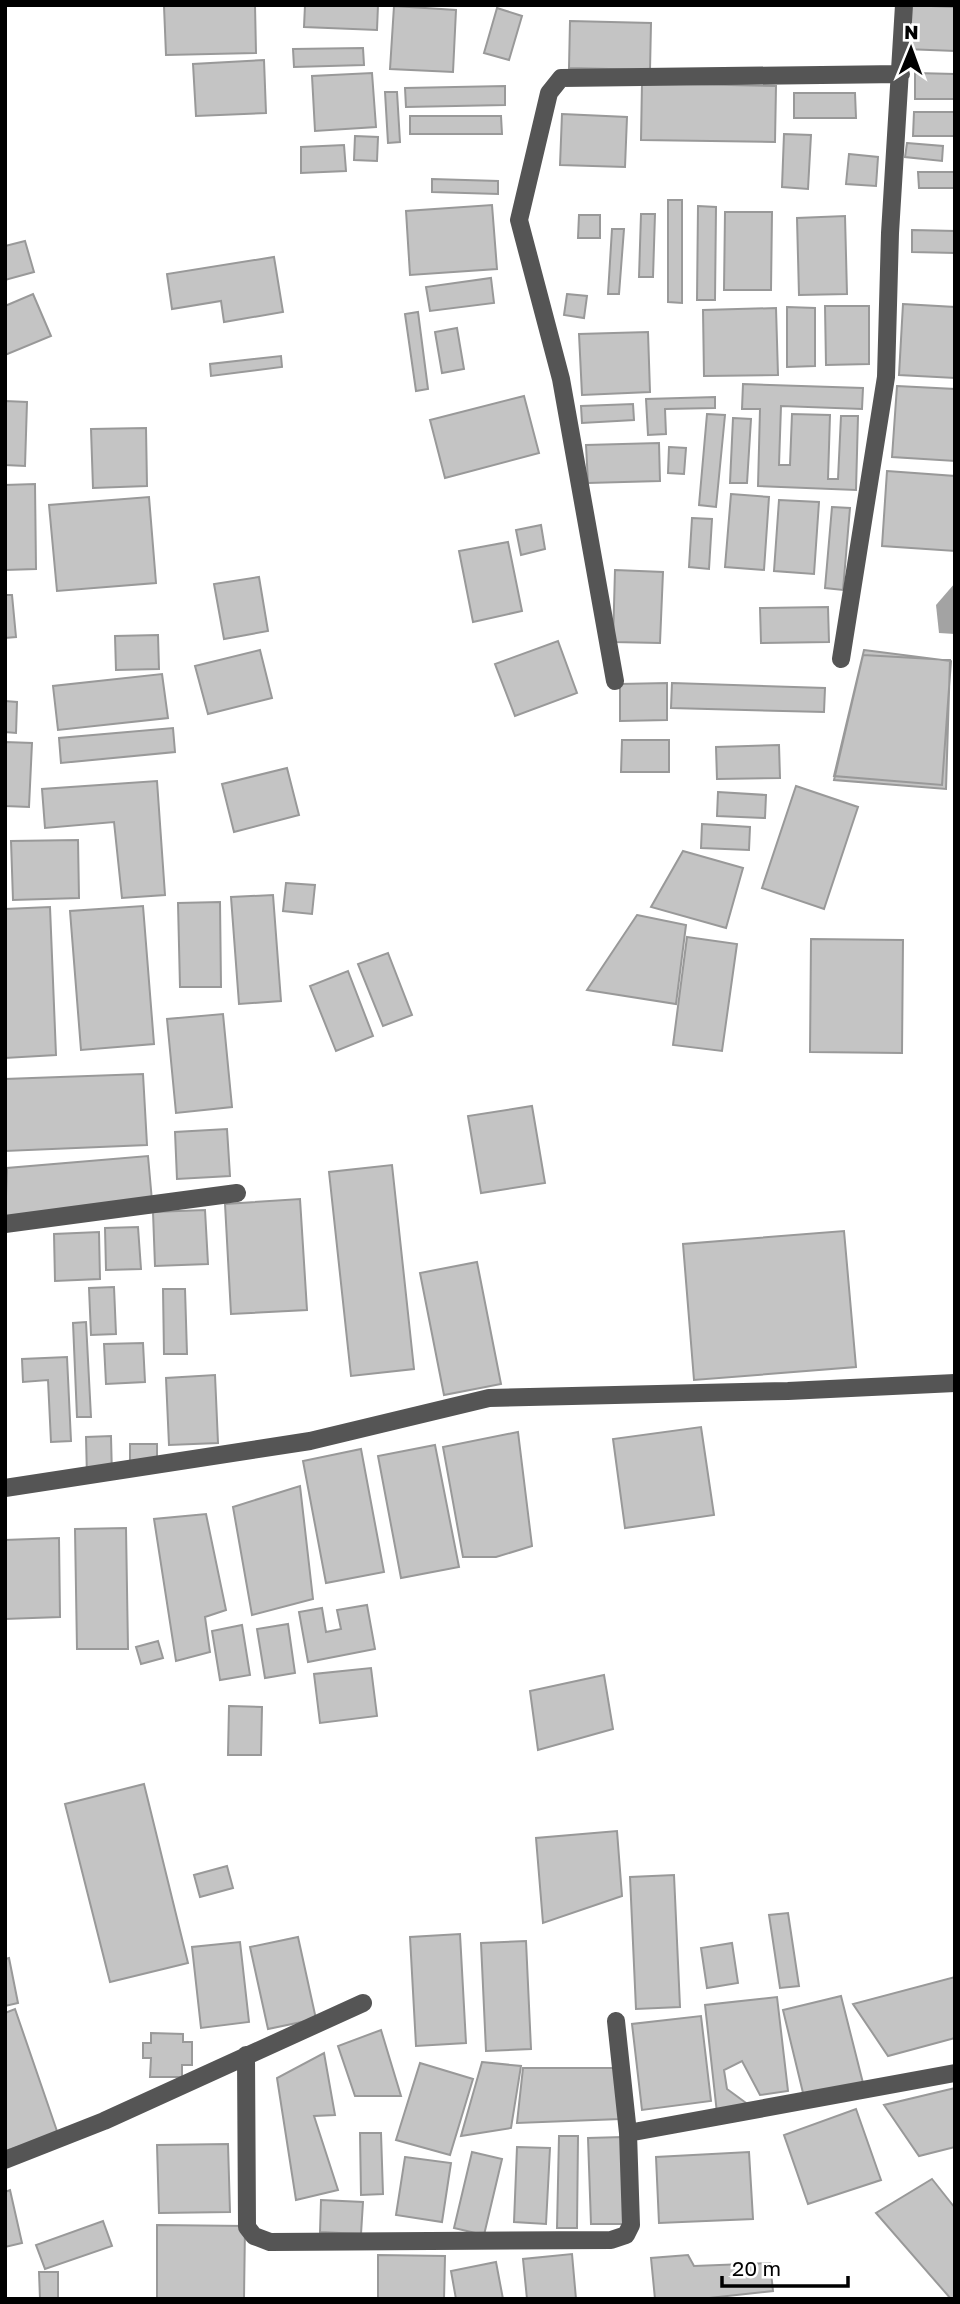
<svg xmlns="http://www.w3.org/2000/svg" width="960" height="2304" font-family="'Golos Text',sans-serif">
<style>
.water{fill:#a3a3a3}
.building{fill:#c4c4c4;stroke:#999;stroke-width:2}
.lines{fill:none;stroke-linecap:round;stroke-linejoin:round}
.minor{stroke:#555;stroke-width:18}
</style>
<rect width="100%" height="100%" fill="#fff"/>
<path class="water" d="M 955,583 L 955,634 L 939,633 L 936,605 Z"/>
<path class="building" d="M 255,5 L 256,53 L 166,55 L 164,6 Z
M 305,5 L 378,5 L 377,30 L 304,27 Z
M 907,5 L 955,7 L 955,51 L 905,49 Z
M 394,6 L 456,10 L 453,72 L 390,69 Z
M 497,8 L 522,16 L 509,60 L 484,53 Z
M 570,21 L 651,23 L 650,70 L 569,68 Z
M 363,48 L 364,65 L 294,67 L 293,49 Z
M 264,60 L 266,113 L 196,116 L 193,64 Z
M 372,73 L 376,127 L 315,131 L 312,76 Z
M 915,73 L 955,74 L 955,99 L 915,99 Z
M 642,83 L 776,86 L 775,142 L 641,140 Z
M 505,86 L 505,105 L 406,107 L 405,88 Z
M 385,92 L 397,92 L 400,142 L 388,143 Z
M 794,93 L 855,93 L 856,118 L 794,118 Z
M 914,112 L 955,112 L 955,136 L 913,136 Z
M 562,114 L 627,117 L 625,167 L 560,165 Z
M 410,116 L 501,116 L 502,134 L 410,134 Z
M 784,134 L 811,135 L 808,189 L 782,187 Z
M 355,136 L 378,137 L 377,161 L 354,160 Z
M 907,143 L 943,146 L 942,161 L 905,157 Z
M 344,145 L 346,171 L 301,173 L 301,147 Z
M 849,154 L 878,157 L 876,186 L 846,184 Z
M 918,172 L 955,172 L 955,188 L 919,188 Z
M 432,179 L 498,181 L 498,194 L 432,192 Z
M 668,200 L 682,200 L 682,303 L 668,302 Z
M 492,205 L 497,269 L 410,275 L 406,211 Z
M 698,206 L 716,207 L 715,300 L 697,300 Z
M 725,212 L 772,212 L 771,290 L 724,290 Z
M 641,214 L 655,214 L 653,277 L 639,277 Z
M 579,215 L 600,215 L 600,238 L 578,238 Z
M 845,216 L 847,294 L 799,295 L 797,218 Z
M 612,229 L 624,229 L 619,294 L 608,294 Z
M 912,230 L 955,231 L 955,253 L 912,252 Z
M 25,241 L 34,272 L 5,280 L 5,246 Z
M 274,257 L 283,312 L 224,322 L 221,301 L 172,309 L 167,274 Z
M 491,278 L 494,303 L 430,311 L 426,287 Z
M 33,294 L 51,336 L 5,355 L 5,306 Z
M 567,294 L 587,296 L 584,318 L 564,315 Z
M 903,304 L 955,307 L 955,378 L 899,375 Z
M 825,306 L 869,306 L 869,364 L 826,365 Z
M 787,307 L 815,308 L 815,366 L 787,367 Z
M 776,308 L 778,375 L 704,376 L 703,310 Z
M 418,312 L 428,389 L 416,391 L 405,314 Z
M 457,328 L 464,369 L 442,373 L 435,332 Z
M 648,332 L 650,392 L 582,395 L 579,334 Z
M 281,356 L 282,367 L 211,376 L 210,364 Z
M 743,384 L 863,388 L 862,409 L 781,406 L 779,465 L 790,465 L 792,414 L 830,415 L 828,479 L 838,479 L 841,416 L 858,416 L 856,490 L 758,486 L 760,409 L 742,409 Z
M 897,386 L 955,389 L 955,461 L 892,457 Z
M 524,396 L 539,453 L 445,478 L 430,420 Z
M 715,397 L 715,408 L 665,409 L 666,434 L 648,435 L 646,399 Z
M 5,401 L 27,402 L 25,466 L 5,465 Z
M 633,404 L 634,420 L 582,423 L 581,406 Z
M 707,414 L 725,415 L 716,507 L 699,505 Z
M 733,418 L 751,419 L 747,483 L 730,483 Z
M 146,428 L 147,486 L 93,488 L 91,429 Z
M 659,443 L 660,481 L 588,483 L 586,445 Z
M 669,447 L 686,448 L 684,474 L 668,473 Z
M 887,471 L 955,476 L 955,551 L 882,546 Z
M 35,484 L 36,569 L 5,570 L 5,485 Z
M 731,494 L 769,497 L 764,570 L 725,567 Z
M 149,497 L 156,583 L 57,591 L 49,505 Z
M 779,500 L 819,502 L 814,574 L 774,571 Z
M 832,507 L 850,508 L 843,590 L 825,588 Z
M 692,518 L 712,519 L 709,569 L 689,567 Z
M 541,525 L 545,549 L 521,555 L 516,530 Z
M 508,542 L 522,611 L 473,622 L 459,551 Z
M 615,570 L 663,572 L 660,643 L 613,642 Z
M 259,577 L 268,631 L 224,639 L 214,584 Z
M 5,595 L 12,595 L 16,637 L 5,638 Z
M 828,607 L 829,642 L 761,643 L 760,608 Z
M 158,635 L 159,669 L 116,670 L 115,636 Z
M 558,641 L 577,693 L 515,716 L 495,664 Z
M 260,650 L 272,698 L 208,714 L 195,666 Z
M 864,650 L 951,661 L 942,785 L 834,776 Z
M 863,655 L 950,660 L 946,789 L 834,780 Z
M 162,674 L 168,718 L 58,730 L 53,686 Z
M 667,683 L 667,720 L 620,721 L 620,684 Z
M 672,683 L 825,688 L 824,712 L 671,708 Z
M 5,701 L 17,702 L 16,733 L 5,732 Z
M 173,728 L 175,752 L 61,763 L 59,738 Z
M 622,740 L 669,740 L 669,772 L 621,772 Z
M 5,742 L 32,743 L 29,807 L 5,806 Z
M 779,745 L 780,778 L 717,779 L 716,747 Z
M 287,768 L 299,815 L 234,832 L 222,784 Z
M 157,781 L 165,895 L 122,898 L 114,822 L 45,828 L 42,789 Z
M 796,786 L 858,807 L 824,909 L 762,888 Z
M 718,792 L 766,795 L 765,818 L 717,816 Z
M 702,824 L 750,827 L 749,850 L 701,848 Z
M 78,840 L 79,898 L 13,900 L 11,841 Z
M 683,851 L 743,868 L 726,928 L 651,907 Z
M 286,883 L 315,885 L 312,914 L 283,911 Z
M 273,895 L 281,1001 L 239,1004 L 231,897 Z
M 220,902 L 221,987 L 180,987 L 178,903 Z
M 143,906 L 154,1044 L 81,1050 L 70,911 Z
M 50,907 L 56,1055 L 5,1058 L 5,909 Z
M 637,915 L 686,925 L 676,1004 L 587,990 Z
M 687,937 L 737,944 L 722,1051 L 673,1045 Z
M 811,939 L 903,940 L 902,1053 L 810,1052 Z
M 388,953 L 412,1015 L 383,1026 L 358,964 Z
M 348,971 L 373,1036 L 336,1051 L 310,986 Z
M 223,1014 L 232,1107 L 176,1113 L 167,1019 Z
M 143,1074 L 147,1145 L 5,1151 L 5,1079 Z
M 532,1106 L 545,1183 L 481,1193 L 468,1116 Z
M 227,1129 L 230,1176 L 177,1179 L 175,1132 Z
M 148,1156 L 153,1212 L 5,1224 L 7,1168 Z
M 392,1165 L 414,1369 L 351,1376 L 329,1172 Z
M 300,1199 L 307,1310 L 231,1314 L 225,1204 Z
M 205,1210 L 208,1264 L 155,1266 L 153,1212 Z
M 138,1227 L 141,1269 L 106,1270 L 105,1228 Z
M 844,1231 L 856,1367 L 694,1380 L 683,1244 Z
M 99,1232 L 100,1279 L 55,1281 L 54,1234 Z
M 477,1262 L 501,1384 L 444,1395 L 420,1273 Z
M 114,1287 L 116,1334 L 91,1335 L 89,1288 Z
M 163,1289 L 185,1289 L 187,1354 L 164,1354 Z
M 86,1322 L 91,1417 L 77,1417 L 73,1323 Z
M 143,1343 L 145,1382 L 106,1384 L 104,1344 Z
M 67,1357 L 71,1441 L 51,1442 L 48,1380 L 23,1382 L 22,1359 Z
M 215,1375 L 218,1443 L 169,1445 L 166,1378 Z
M 701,1427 L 714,1515 L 625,1528 L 613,1439 Z
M 518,1432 L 532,1546 L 496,1557 L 463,1557 L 443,1447 Z
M 111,1436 L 112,1476 L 87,1477 L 86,1437 Z
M 130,1444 L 157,1444 L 157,1469 L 130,1468 Z
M 435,1445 L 459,1567 L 401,1578 L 378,1456 Z
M 361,1449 L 384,1572 L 326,1583 L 303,1461 Z
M 300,1486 L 313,1599 L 252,1615 L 233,1507 Z
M 206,1514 L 226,1610 L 205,1617 L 210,1652 L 176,1661 L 154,1519 Z
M 126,1528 L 128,1649 L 77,1649 L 75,1529 Z
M 59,1538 L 60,1617 L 5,1619 L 5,1540 Z
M 367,1605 L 375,1649 L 308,1662 L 299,1612 L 322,1608 L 326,1632 L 341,1629 L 337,1610 Z
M 288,1624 L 295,1673 L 265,1678 L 257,1629 Z
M 242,1625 L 250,1675 L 220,1680 L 212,1631 Z
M 158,1641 L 163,1658 L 141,1664 L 136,1647 Z
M 371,1668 L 377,1716 L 320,1723 L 314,1674 Z
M 604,1675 L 613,1729 L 538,1750 L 530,1691 Z
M 229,1706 L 262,1707 L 261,1755 L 228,1755 Z
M 144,1784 L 188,1963 L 110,1982 L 65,1804 Z
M 617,1831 L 622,1896 L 543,1923 L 536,1838 Z
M 227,1866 L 233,1888 L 200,1897 L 194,1875 Z
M 674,1875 L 680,2007 L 636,2009 L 630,1877 Z
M 788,1913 L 799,1986 L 780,1988 L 769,1915 Z
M 460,1934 L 466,2043 L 416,2046 L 410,1937 Z
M 298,1937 L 316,2019 L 268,2029 L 250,1947 Z
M 526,1941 L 531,2049 L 486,2051 L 481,1943 Z
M 240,1942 L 249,2022 L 201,2028 L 192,1947 Z
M 732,1943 L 738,1983 L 707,1988 L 701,1948 Z
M 9,1958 L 18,2003 L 5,2006 L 5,1959 Z
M 955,1977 L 955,2038 L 888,2056 L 853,2004 Z
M 841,1996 L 863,2083 L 804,2097 L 783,2010 Z
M 777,1997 L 788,2091 L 760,2095 L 742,2061 L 724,2070 L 727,2089 L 753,2108 L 717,2113 L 705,2005 Z
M 15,2009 L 58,2134 L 5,2151 L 5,2013 Z
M 701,2016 L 711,2101 L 642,2110 L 632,2024 Z
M 381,2030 L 401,2096 L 355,2096 L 338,2046 Z
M 151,2033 L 183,2034 L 183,2042 L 192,2042 L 192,2065 L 182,2065 L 182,2077 L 150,2077 L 151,2058 L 143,2058 L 143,2043 L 151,2043 Z
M 324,2053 L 335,2115 L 314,2116 L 338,2190 L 296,2200 L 277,2078 Z
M 482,2062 L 521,2066 L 511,2128 L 461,2136 Z
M 420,2063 L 473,2079 L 450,2155 L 396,2140 Z
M 523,2068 L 618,2068 L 620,2119 L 517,2123 Z
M 955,2088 L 955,2147 L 919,2156 L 884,2105 Z
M 856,2109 L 881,2180 L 808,2204 L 784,2135 Z
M 360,2133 L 381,2133 L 383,2194 L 361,2195 Z
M 559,2136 L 578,2136 L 577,2228 L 557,2228 Z
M 623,2137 L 626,2224 L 591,2224 L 588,2138 Z
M 228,2144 L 230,2212 L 159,2213 L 157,2145 Z
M 517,2147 L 550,2148 L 546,2224 L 514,2222 Z
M 472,2152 L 502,2159 L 484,2235 L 454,2228 Z
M 749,2152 L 753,2219 L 659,2223 L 656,2157 Z
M 405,2157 L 451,2163 L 442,2222 L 396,2215 Z
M 932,2179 L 955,2208 L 955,2299 L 951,2299 L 876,2213 Z
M 10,2190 L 22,2243 L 5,2247 L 5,2192 Z
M 321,2200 L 363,2202 L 361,2234 L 320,2232 Z
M 103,2221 L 112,2246 L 45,2269 L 36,2245 Z
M 157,2225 L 245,2226 L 244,2299 L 157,2299 Z
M 572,2254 L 576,2299 L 527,2299 L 523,2259 Z
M 378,2255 L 445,2256 L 444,2299 L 378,2299 Z
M 688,2255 L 694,2266 L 770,2263 L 773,2291 L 700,2299 L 655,2299 L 651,2258 Z
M 496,2262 L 503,2299 L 456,2299 L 451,2271 Z
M 39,2272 L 58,2272 L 58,2299 L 40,2299 Z"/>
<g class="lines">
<path class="minor" d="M 841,659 L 886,377 L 890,233 L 904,5
M 615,681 L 561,379 L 519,220 L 549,93 L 561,78 L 901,74
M 5,1224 L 237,1193
M 5,1488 L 310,1441 L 489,1398 L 788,1391 L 955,1383
M 616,2021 L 628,2133
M 246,2055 L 247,2227 L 254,2236 L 270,2242 L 611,2240 L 626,2235 L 631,2225 L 628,2133 L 955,2073
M 5,2160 L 104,2121 L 363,2003"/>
</g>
<rect width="960" height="2304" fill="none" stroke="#000000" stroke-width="14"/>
<g transform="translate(911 49) rotate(1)" stroke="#ffffff" stroke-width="5" paint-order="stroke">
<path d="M0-5L12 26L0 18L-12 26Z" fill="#000000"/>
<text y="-10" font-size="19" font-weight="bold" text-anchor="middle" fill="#000000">N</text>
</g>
<path d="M722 2276v10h126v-10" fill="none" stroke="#000000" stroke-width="3.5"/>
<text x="732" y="2276" font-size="21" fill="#000000" stroke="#ffffff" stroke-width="5" paint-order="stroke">20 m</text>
</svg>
